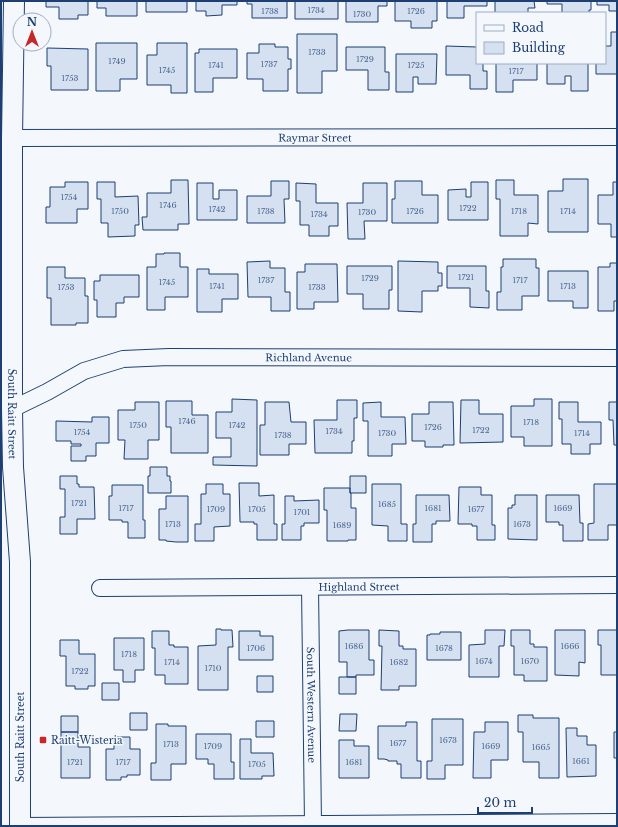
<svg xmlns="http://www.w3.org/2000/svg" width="618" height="827" font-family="'Libre Baskerville',serif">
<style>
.building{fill:#d5e0f0;stroke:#1d3f73}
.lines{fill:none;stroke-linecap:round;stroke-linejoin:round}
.minor-casing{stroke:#1d3f73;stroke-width:18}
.tertiary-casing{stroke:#1d3f73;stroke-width:22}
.minor{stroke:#f4f7fb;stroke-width:16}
.tertiary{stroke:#f4f7fb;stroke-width:20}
.poi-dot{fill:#c62828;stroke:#f4f7fb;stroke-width:1.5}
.labels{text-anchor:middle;stroke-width:3;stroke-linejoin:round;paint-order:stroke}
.number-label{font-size:8px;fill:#4b6792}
.street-label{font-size:10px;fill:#1d3f73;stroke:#f4f7fb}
.poi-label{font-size:10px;fill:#1d3f73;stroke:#f4f7fb;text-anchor:start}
</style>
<rect width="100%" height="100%" fill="#f4f7fb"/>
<path class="building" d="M 46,1 L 88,1 L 88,15 L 78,15 L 78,19 L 59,19 L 59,7 L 46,7 Z
M 97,1 L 137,1 L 137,16 L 106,16 L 106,8 L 97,8 Z
M 146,1 L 187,1 L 187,12 L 146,12 Z
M 196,1 L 237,1 L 237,5 L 222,5 L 222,15 L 206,16 L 206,11 L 196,11 Z
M 247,1 L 287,1 L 287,18 L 252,18 L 252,4 L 247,4 Z
M 295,1 L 338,1 L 338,19 L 295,19 Z
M 346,1 L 387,1 L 387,6 L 378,6 L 378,22 L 346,22 Z
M 395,1 L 437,1 L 437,21 L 432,21 L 432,28 L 411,28 L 411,21 L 395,21 Z
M 447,1 L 487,1 L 487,6 L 464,6 L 464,18 L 447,18 Z
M 495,1 L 534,1 L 535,8 L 528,8 L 528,13 L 495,13 Z
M 547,1 L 591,1 L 591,10 L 589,10 L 589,13 L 562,13 L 562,4 L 547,4 Z
M 597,1 L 617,1 L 617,11 L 609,11 L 609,5 L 597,5 Z
M 611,32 L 617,32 L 617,74 L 596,74 L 596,63 L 605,63 L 605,46 L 611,46 Z
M 297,34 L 337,34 L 337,71 L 322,71 L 322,93 L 297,93 Z
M 96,43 L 137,43 L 137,79 L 120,79 L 120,91 L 96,91 Z
M 157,43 L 187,43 L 187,93 L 171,93 L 171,85 L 147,85 L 147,55 L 157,55 Z
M 259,44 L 275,44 L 275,47 L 288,47 L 288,59 L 291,59 L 291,69 L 288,69 L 288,91 L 263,91 L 263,79 L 247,79 L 247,53 L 259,53 Z
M 446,46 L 477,47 L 477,63 L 483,63 L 483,71 L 487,71 L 487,89 L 470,89 L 470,75 L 446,75 Z
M 346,47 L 385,47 L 385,72 L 389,72 L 389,90 L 368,90 L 368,70 L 346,70 Z
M 47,48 L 88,49 L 88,90 L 51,90 L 51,66 L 47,66 Z
M 199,49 L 237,49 L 237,78 L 213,78 L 213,92 L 195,92 L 195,53 L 199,53 Z
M 396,54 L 437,54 L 436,84 L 418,84 L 418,77 L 413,77 L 413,92 L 396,92 Z
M 496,63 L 537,63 L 537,80 L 513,80 L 513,92 L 496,92 Z
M 547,63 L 588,63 L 588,91 L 571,91 L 571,76 L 565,76 L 565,84 L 547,84 Z
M 563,179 L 588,179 L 588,232 L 548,232 L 548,191 L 563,191 Z
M 171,180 L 188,180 L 189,224 L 178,224 L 178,230 L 143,230 L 142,217 L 147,217 L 147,193 L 171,193 Z
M 496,180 L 514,180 L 514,195 L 538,195 L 538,224 L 528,223 L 528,236 L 500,236 L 500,199 L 496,199 Z
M 271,181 L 289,181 L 289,199 L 284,199 L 285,223 L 247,223 L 247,196 L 271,196 Z
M 395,181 L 422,181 L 422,195 L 438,195 L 438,223 L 392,223 L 392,199 L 395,199 Z
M 65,182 L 88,182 L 88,209 L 77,209 L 77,223 L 46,223 L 46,207 L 50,207 L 50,187 L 65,187 Z
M 97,182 L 115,182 L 115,197 L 138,196 L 139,225 L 135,225 L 135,236 L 108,237 L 108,223 L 101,223 L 101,199 L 97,199 Z
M 471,182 L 488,182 L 488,220 L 448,220 L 448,190 L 466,189 L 466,197 L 471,197 Z
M 613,182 L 617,182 L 617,237 L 611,237 L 611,224 L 598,224 L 598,195 L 613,195 Z
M 197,183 L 213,183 L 213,199 L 219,199 L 219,190 L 237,190 L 237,220 L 197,220 Z
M 296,183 L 316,184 L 316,203 L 338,203 L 338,226 L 329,226 L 329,236 L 309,236 L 309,225 L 300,225 L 300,201 L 296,201 Z
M 363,183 L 387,183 L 387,221 L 364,221 L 365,239 L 348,239 L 347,203 L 363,203 Z
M 164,253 L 180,253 L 180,267 L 188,267 L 188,297 L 165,297 L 165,310 L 147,310 L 147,267 L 156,267 L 156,254 L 164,254 Z
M 503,259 L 536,259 L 536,268 L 539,268 L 539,296 L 522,296 L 522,310 L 497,310 L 497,292 L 501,292 L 501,267 L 503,267 Z
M 270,261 L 270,268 L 285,268 L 285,292 L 290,292 L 290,311 L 271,311 L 271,297 L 248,297 L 247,262 Z
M 398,261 L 438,262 L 438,273 L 442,273 L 442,286 L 438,286 L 438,291 L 422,291 L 422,312 L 398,311 Z
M 610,263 L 617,263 L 617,301 L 614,301 L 614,311 L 598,311 L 598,267 L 610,267 Z
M 305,264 L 337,264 L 338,302 L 314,302 L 314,309 L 297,309 L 297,272 L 305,272 Z
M 347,266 L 392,266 L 392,290 L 389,290 L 389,309 L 363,309 L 363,294 L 347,294 Z
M 447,266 L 486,266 L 486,291 L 489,291 L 489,308 L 470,307 L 470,288 L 447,288 Z
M 47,267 L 65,267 L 65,278 L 85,278 L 85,296 L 88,296 L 88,323 L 76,323 L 76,325 L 51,325 L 51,298 L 47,298 Z
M 197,269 L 209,269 L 209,274 L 238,274 L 238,299 L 222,299 L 222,312 L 197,312 Z
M 548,271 L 588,271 L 588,308 L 573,308 L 573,301 L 548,301 Z
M 100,275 L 139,275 L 139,297 L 124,297 L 124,303 L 116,303 L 116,317 L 97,317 L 97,300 L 94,300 L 94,281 L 100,281 Z
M 232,399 L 257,400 L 257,466 L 213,465 L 213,457 L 231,457 L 231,438 L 216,438 L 216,412 L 232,412 Z
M 534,399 L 552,399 L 552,446 L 524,446 L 524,437 L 511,437 L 511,406 L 534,406 Z
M 337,400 L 357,400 L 357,418 L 354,418 L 354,441 L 352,441 L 352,453 L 315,453 L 314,420 L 337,420 Z
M 461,400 L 479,400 L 479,414 L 503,414 L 503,442 L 460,443 Z
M 166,401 L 192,401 L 192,415 L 208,415 L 208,453 L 171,453 L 171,427 L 166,427 Z
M 135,402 L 159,402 L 159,440 L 148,440 L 148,459 L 124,459 L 125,440 L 118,440 L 118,410 L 135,410 Z
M 265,402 L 289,402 L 291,422 L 306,422 L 306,444 L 289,444 L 289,455 L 260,455 L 260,425 L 265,425 Z
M 381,402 L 381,417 L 405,417 L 406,444 L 392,444 L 392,456 L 368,456 L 368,421 L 363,421 L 363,403 Z
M 429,402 L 453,402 L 454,445 L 443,445 L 443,447 L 425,447 L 425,441 L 412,441 L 412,414 L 429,414 Z
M 559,402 L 578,402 L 578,422 L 601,422 L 601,444 L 590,444 L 590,454 L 571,454 L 571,444 L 562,444 L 562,419 L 559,419 Z
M 609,402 L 617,402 L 617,445 L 614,445 L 613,420 L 609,420 Z
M 92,417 L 109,417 L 109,443 L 96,443 L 96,456 L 86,456 L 86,461 L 71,461 L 71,446 L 81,446 L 81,444 L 71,444 L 71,441 L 56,441 L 56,421 L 92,422 Z
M 150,467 L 167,467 L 167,476 L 170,476 L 170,481 L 171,481 L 171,493 L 148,493 L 148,476 L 150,476 Z
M 60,476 L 77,476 L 77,484 L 79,484 L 79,487 L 94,487 L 95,519 L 77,519 L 77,534 L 60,534 L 60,517 L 65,517 L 65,489 L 60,489 Z
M 350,476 L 366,476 L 366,493 L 350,493 Z
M 239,483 L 259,483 L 259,496 L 274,495 L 274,524 L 277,524 L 277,540 L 257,540 L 257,524 L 254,524 L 254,522 L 240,522 Z
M 206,484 L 223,484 L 223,494 L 230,494 L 230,526 L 214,527 L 214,541 L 195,541 L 195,524 L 201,524 L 201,494 L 206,494 Z
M 372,484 L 401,484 L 401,524 L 407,524 L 407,541 L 388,541 L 388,526 L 372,525 Z
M 594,484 L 617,484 L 617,525 L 608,525 L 608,540 L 588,540 L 588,524 L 594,523 Z
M 112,485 L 143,485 L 143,520 L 145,520 L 145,538 L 128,538 L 128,522 L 122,522 L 122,520 L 109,520 L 109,496 L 112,496 Z
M 459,487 L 481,487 L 481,495 L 492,495 L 492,525 L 495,525 L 495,540 L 477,540 L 477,526 L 472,526 L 472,524 L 458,524 Z
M 324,488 L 350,488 L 350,493 L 351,493 L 351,508 L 356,508 L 356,540 L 348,540 L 348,541 L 327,541 L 327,510 L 324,510 Z
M 416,495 L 449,495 L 450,521 L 436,521 L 436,524 L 432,524 L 432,542 L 413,542 L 413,524 L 416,524 Z
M 515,495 L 537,495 L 537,540 L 508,539 L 508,508 L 512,508 L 512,505 L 515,505 Z
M 546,495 L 579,495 L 580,523 L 583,523 L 583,541 L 563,541 L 563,525 L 559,525 L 559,522 L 546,522 Z
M 166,496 L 188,496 L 188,542 L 176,542 L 166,541 L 166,540 L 159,540 L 159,509 L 166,509 Z
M 285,496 L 294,496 L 294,501 L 319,500 L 319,523 L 304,523 L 304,526 L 301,526 L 301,540 L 282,540 L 282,524 L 285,524 Z
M 216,629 L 221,629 L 221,630 L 232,630 L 233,647 L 228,647 L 228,690 L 198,690 L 198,646 L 216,645 Z
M 348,630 L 369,630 L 369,660 L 374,660 L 374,675 L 356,675 L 356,677 L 347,677 L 347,662 L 339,662 L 339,631 Z
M 379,630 L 399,631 L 399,646 L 403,646 L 403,649 L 416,649 L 416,686 L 399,686 L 399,690 L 381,690 L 382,646 L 379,646 Z
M 485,630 L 505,630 L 504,646 L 499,646 L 499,677 L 469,677 L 469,645 L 485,644 Z
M 511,630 L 530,630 L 530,644 L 534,644 L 534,647 L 547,647 L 547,681 L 524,681 L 524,675 L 514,675 L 514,646 L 511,646 Z
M 555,630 L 585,630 L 585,663 L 579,662 L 579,676 L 555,675 Z
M 598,630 L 617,630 L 617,675 L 601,675 L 601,645 L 598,645 Z
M 152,631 L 169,631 L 169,645 L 174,645 L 174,647 L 188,647 L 188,684 L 165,684 L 165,675 L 155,675 L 155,648 L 152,648 Z
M 239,631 L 260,631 L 260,636 L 273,636 L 273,660 L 239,660 Z
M 440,632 L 461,632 L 461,660 L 427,660 L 427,635 L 430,635 L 430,634 L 440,634 Z
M 114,638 L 144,638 L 144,670 L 135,670 L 135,682 L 123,682 L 123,670 L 114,670 Z
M 60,640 L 79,640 L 79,654 L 95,654 L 95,686 L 88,686 L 88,689 L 75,689 L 75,686 L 66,686 L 66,656 L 60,656 Z
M 257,676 L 273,676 L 273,692 L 257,692 Z
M 339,677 L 356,677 L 356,694 L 339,694 Z
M 102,683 L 119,683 L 119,700 L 102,700 Z
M 130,713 L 147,713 L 147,730 L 130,730 Z
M 340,714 L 357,714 L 356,731 L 339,731 Z
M 518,715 L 533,715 L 533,718 L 559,718 L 559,778 L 539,778 L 539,762 L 523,762 L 523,732 L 518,732 Z
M 61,716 L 78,716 L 78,732 L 61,732 Z
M 432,719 L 463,719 L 463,765 L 445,765 L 445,779 L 427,779 L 427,761 L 432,761 Z
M 256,721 L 274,721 L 274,737 L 256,737 Z
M 406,722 L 417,722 L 417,761 L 421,761 L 421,778 L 401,778 L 401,764 L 397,764 L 397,761 L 388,761 L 388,760 L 384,759 L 378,759 L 378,726 L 406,726 Z
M 485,722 L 508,722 L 508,760 L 491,760 L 491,778 L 473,778 L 474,732 L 485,732 Z
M 156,724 L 168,724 L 168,726 L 186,726 L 186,764 L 171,764 L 171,780 L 151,780 L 151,763 L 156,763 Z
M 566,728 L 577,728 L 577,736 L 587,736 L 587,745 L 596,745 L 596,776 L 567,777 Z
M 61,732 L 78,732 L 78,747 L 90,747 L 90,778 L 61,778 Z
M 614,732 L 617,732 L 617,758 L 614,758 Z
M 196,734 L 231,734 L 231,762 L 234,762 L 234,779 L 214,779 L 214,764 L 208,764 L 208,759 L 196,759 Z
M 114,737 L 130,737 L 130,749 L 140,749 L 140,775 L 127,775 L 127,777 L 121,777 L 121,780 L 106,780 L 106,749 L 114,749 Z
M 240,739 L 251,739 L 251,753 L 273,753 L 274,776 L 262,776 L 262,779 L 240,779 Z
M 339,740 L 354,740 L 354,746 L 369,746 L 369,778 L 339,778 Z"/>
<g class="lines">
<g class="minor-casing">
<g id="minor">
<path id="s1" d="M 12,138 L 617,137"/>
<path id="s2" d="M 12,409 L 47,392 L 84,371 L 123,359 L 169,357 L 617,358"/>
<path id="s3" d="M 310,587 L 313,824"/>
<path id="s4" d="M 100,588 L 617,585"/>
<path d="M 20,826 L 617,822"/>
</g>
</g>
<g class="tertiary-casing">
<g id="tertiary">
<path id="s5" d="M 14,1 L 12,138 L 12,409 L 13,467 L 20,562 L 20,826"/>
</g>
</g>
<use href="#minor" class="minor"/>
<use href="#tertiary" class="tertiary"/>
</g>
<rect class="poi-dot" x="39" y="736" width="8" height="8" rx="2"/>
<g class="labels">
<g class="number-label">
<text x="316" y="13">1734</text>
<text x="270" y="14">1738</text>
<text x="416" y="14">1726</text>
<text x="362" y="17">1730</text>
<text x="317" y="55">1733</text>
<text x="365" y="62">1729</text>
<text x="117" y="64">1749</text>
<text x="269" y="67">1737</text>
<text x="216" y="68">1741</text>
<text x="416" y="68">1725</text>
<text x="167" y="73">1745</text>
<text x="516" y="74">1717</text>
<text x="70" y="81">1753</text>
<text x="69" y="200">1754</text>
<text x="168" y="208">1746</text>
<text x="468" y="211">1722</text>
<text x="217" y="212">1742</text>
<text x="120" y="214">1750</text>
<text x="266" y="214">1738</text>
<text x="415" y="214">1726</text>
<text x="519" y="214">1718</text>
<text x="568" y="214">1714</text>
<text x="367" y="215">1730</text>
<text x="319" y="217">1734</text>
<text x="466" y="280">1721</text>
<text x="370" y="281">1729</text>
<text x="266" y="283">1737</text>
<text x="520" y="283">1717</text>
<text x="167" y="285">1745</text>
<text x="217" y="289">1741</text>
<text x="568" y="289">1713</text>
<text x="66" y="290">1753</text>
<text x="317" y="290">1733</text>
<text x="187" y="424">1746</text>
<text x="531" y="425">1718</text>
<text x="138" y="428">1750</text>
<text x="237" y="428">1742</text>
<text x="433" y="430">1726</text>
<text x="481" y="433">1722</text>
<text x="334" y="434">1734</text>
<text x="82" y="435">1754</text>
<text x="387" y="436">1730</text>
<text x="582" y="436">1714</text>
<text x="283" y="438">1738</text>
<text x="79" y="506">1721</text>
<text x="387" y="507">1685</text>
<text x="126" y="511">1717</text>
<text x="433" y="511">1681</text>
<text x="563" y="511">1669</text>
<text x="216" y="512">1709</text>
<text x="257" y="512">1705</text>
<text x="476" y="512">1677</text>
<text x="302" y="515">1701</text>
<text x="173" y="527">1713</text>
<text x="522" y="527">1673</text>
<text x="342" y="528">1689</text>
<text x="354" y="649">1686</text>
<text x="570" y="649">1666</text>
<text x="256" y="651">1706</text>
<text x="444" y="651">1678</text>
<text x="129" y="657">1718</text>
<text x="484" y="664">1674</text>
<text x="530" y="664">1670</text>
<text x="172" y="665">1714</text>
<text x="399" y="665">1682</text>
<text x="213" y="671">1710</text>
<text x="80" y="674">1722</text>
<text x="448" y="743">1673</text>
<text x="398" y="746">1677</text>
<text x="171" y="747">1713</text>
<text x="213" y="749">1709</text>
<text x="491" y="749">1669</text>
<text x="541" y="750">1665</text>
<text x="581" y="764">1661</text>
<text x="75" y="765">1721</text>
<text x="123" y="765">1717</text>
<text x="354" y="765">1681</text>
<text x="257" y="767">1705</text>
</g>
<g class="street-label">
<text dy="4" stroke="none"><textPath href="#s1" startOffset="303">Raymar Street</textPath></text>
<text dy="4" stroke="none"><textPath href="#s2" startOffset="308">Richland Avenue</textPath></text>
<text dy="4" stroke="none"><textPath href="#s5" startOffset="413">South Raitt Street</textPath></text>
<text dy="4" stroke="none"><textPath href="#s4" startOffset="259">Highland Street</textPath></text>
<text dy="4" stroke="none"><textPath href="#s3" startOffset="118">South Western Avenue</textPath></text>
<text transform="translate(20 737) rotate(-90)" y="4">South Raitt Street</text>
</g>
<g class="poi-label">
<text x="51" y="744">Raitt-Wisteria</text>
</g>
</g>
<rect width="618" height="827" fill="none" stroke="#1d3f73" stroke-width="4"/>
<rect x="476" y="12" width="130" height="52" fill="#f4f7fb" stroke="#9eadc5"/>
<rect x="484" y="25" width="20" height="6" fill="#f4f7fb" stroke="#9eadc5"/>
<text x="512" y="32" font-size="12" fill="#1d3f73">Road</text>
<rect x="484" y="42" width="20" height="12" fill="#d5e0f0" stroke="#9eadc5"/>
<text x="512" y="52" font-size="12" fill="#1d3f73">Building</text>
<g transform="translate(32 32)"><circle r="19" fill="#f4f7fb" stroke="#9eadc5"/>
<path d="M0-3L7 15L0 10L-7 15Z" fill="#c62828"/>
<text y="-6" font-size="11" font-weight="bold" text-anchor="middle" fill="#1d3f73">N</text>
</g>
<path d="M478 807v6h54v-6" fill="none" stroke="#1d3f73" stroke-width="2"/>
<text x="484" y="807" font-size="12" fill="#1d3f73" stroke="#f4f7fb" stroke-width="3" paint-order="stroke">20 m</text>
</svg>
